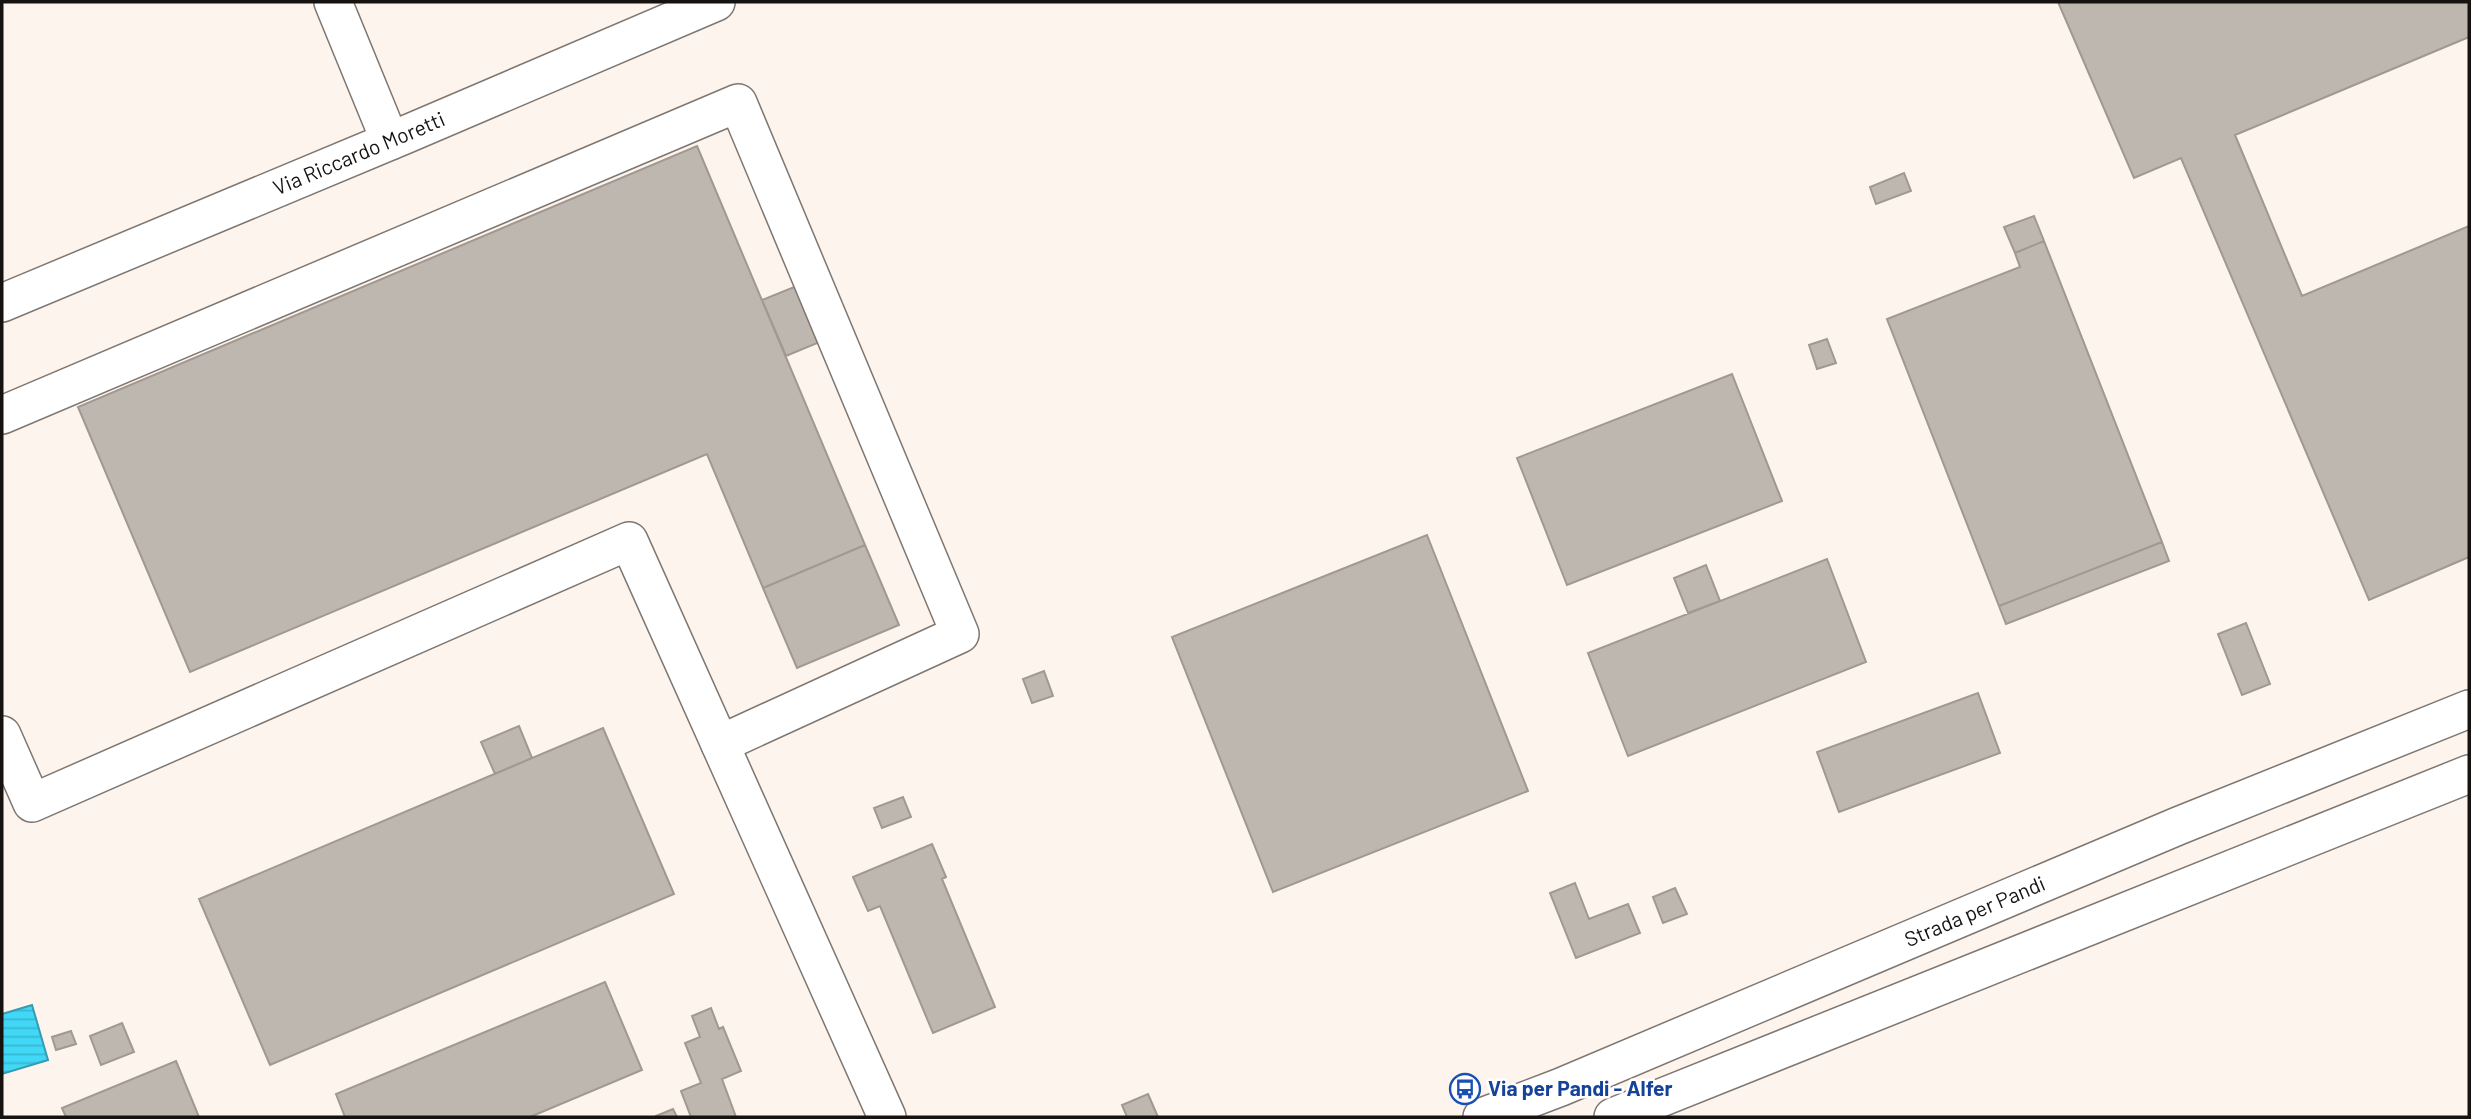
<svg xmlns="http://www.w3.org/2000/svg" width="2471" height="1119" font-family="Barlow,sans-serif">
<style>
.water{fill:url(#water-rules);stroke:#349cb1;stroke-width:2}
.building{fill:#beb7af;stroke:#a09891;stroke-width:2}
.lines{fill:none;stroke-linecap:round;stroke-linejoin:round}
.minor-casing{stroke:#7e7670;stroke-width:40}
.minor{stroke:#fff;stroke-width:37}
.labels{text-anchor:middle;stroke-width:5;stroke-linejoin:round;paint-order:stroke}
.street-label{font-size:21px;fill:#151210;stroke:#fff}
.transit-label{font-size:21px;font-weight:bold;fill:#164399;stroke:#fff;text-anchor:start}
</style>
<defs>
<pattern id="water-rules" width="6" height="5" patternUnits="userSpaceOnUse" patternTransform="scale(1.75)"><rect width="6" height="5" fill="#41d7f6"/><path d="M0 2.5h6" fill="none" stroke="#38b8d2"/></pattern>
</defs>
<rect width="100%" height="100%" fill="#fcf4ed"/>
<path class="water" d="M 32,1005 L 48,1060 L 2,1074 L 2,1014 Z"/>
<path class="building" d="M 2058,2 L 2469,2 L 2469,37 L 2235,135 L 2302,296 L 2469,226 L 2469,557 L 2369,600 L 2181,158 L 2134,178 Z
M 697,146 L 865,545 L 763,588 L 707,454 L 190,672 L 78,407 Z
M 1904,173 L 1911,191 L 1876,204 L 1870,187 Z
M 2034,216 L 2044,241 L 2015,253 L 2004,227 Z
M 2044,241 L 2162,542 L 1999,606 L 1887,319 L 2020,267 L 2015,253 Z
M 804,283 L 827,339 L 786,356 L 762,300 Z
M 1827,339 L 1836,363 L 1817,369 L 1809,345 Z
M 1732,374 L 1782,501 L 1567,585 L 1517,458 Z
M 1427,535 L 1528,791 L 1273,892 L 1172,637 Z
M 2162,542 L 2169,561 L 2006,624 L 1999,606 Z
M 865,545 L 899,625 L 797,668 L 763,588 Z
M 1827,559 L 1866,662 L 1628,756 L 1588,653 Z
M 1706,565 L 1720,601 L 1688,613 L 1674,578 Z
M 2246,623 L 2270,684 L 2242,695 L 2218,634 Z
M 1044,671 L 1053,696 L 1032,703 L 1023,679 Z
M 1978,693 L 2000,753 L 1839,812 L 1817,752 Z
M 519,726 L 532,758 L 495,774 L 481,742 Z
M 603,728 L 674,894 L 270,1065 L 199,899 Z
M 903,797 L 911,817 L 882,828 L 874,808 Z
M 932,844 L 946,877 L 942,879 L 995,1007 L 933,1033 L 880,906 L 868,911 L 853,877 Z
M 1575,883 L 1589,919 L 1628,904 L 1640,933 L 1576,958 L 1550,893 Z
M 1675,888 L 1687,914 L 1663,923 L 1653,897 Z
M 605,982 L 642,1070 L 530,1117 L 345,1117 L 336,1094 Z
M 711,1008 L 719,1029 L 723,1027 L 741,1071 L 722,1079 L 736,1117 L 691,1117 L 681,1091 L 701,1083 L 685,1043 L 700,1037 L 692,1016 Z
M 122,1023 L 134,1052 L 101,1065 L 90,1036 Z
M 71,1031 L 76,1044 L 56,1050 L 52,1037 Z
M 176,1061 L 199,1117 L 66,1117 L 62,1108 Z
M 1148,1094 L 1158,1117 L 1127,1117 L 1122,1105 Z
M 673,1109 L 677,1117 L 656,1117 L 656,1116 Z"/>
<g class="lines">
<g class="minor-casing">
<g id="minor">
<path d="M 333,2 L 390,141"/>
<path id="s1" d="M 2,303 L 407,134 L 716,2"/>
<path d="M 2,415 L 738,103 L 960,634 L 720,744"/>
<path d="M 2,735 L 32,803 L 629,541 L 887,1117"/>
<path id="s2" d="M 1482,1117 L 1561,1087 L 2178,826 L 2469,709"/>
<path d="M 1613,1117 L 2469,774"/>
</g>
</g>
<use href="#minor" class="minor"/>
</g>
<defs>
<g id="bus-ring" transform="scale(1.575)"><circle r="9.5" fill="#fff" stroke="#1a4fb4" stroke-width="1.5"/><path d="M-5-6H5V4H4V6H2V4H-2V6H-4V4H-5ZM-3.5-4V0h7V-4ZM-3.5 1.2v1.5H-2V1.2ZM2 1.2v1.5H3.5V1.2Z" fill="#1a4fb4"/></g>
</defs>
<g fill-rule="evenodd">
<use href="#bus-ring" x="1465" y="1089"/>
</g>
<g class="labels">
<g class="street-label">
<text dy="7" stroke="none"><textPath href="#s1" startOffset="387">Via Riccardo Moretti</textPath></text>
<text dy="7" stroke="none"><textPath href="#s2" startOffset="534">Strada per Pandi</textPath></text>
</g>
<g class="transit-label">
<text x="1488" y="1096">Via per Pandi - Alfer</text>
</g>
</g>
<rect width="2471" height="1119" fill="none" stroke="#151210" stroke-width="7"/>
</svg>
